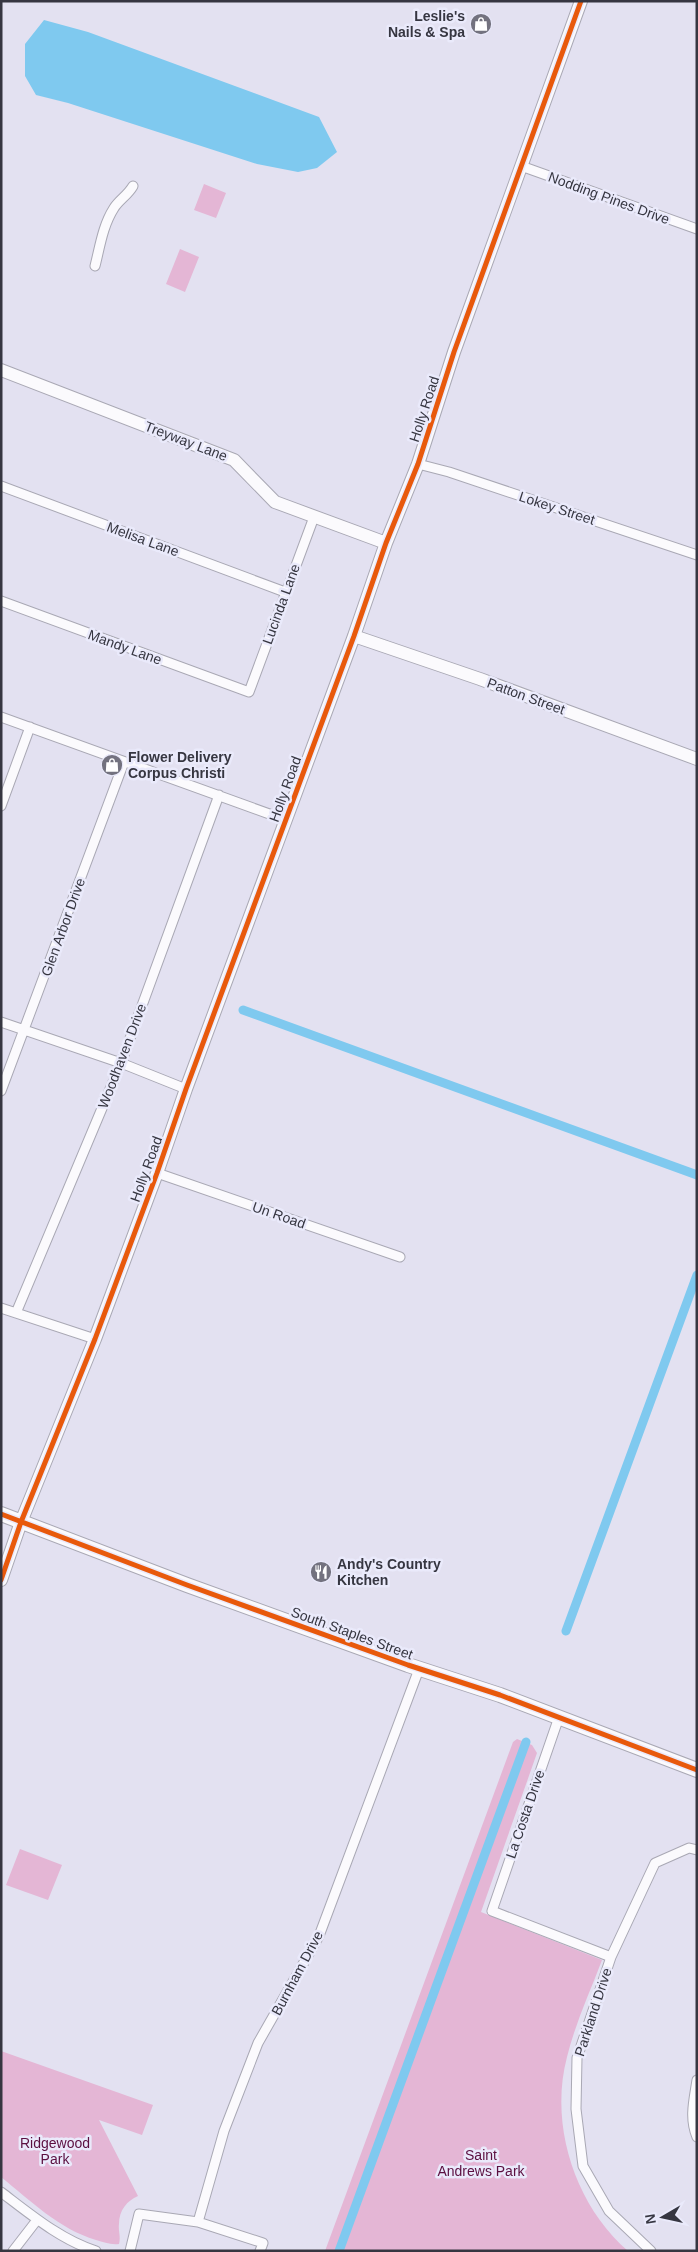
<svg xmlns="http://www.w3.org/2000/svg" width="698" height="2252" font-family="Helvetica,sans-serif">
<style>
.green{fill:#e4b6d5}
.water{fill:#7fc9ef}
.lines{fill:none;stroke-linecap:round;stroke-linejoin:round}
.canal{stroke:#7fc9ef;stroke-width:9}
.street-casing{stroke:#a9a8b4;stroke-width:11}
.secondary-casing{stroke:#a9a8b4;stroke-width:14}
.primary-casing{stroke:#a9a8b4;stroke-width:16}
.street{stroke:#fbfafd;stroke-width:9}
.secondary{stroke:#fbfafd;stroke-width:12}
.primary{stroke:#fbfafd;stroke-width:14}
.cycleway-casing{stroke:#eaeafb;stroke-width:8}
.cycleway{stroke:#e8590c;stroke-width:5}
.labels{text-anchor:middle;stroke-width:5;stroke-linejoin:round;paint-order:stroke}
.poi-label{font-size:14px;font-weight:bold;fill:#363641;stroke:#eaeafb;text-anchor:start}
.street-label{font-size:14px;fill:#363641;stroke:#eaeafb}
.park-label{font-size:14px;fill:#5b0f40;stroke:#eaeafb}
</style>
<rect width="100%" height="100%" fill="#e3e1f1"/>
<path class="green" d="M 204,184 L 226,193 L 216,218 L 194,210 Z
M 180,249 L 199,257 L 185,292 L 166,284 Z
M 517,1739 L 532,1745 L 537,1753 L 481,1912 L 602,1960 C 590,1992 575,2024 567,2057 C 549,2125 575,2205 628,2251 L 325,2251 L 513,1742 Z
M 20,1849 L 62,1865 L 48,1900 L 6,1885 Z
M 1,2051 L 153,2105 L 142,2135 L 99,2120 L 138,2196 C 127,2201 119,2210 119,2224 C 118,2231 121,2236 119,2244 C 110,2245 104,2242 96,2240 C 59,2229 31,2201 1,2177 Z"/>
<path class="water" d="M 44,20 L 88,32 L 319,117 L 337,152 L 317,168 L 298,172 L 257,164 L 68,103 L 36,95 L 25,76 L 25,44 Z"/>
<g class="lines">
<path class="canal" d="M 243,1010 L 697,1175
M 566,1631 L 697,1275
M 339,2251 L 526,1742"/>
<g class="street-casing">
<path id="street" d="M 521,166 L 697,229
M 95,266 C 100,246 103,225 114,208 C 119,200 128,195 133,186
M 418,464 L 449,472 L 697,555
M 1,486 L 285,592
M 1,601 L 249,692 L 314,517
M 1,717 L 286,820
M 1,806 L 30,727
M 1,1022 L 121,1063 L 186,1089
M 1,1091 L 124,762
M 157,1173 L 400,1257
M 1,1308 L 95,1339
M 16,1313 L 121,1063 L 219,795
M 559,1717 L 492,1911 L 611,1957
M 697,2080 C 694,2100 689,2118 697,2137
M 1,2192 C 30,2214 61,2240 96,2251
M 198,2222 L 224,2131 L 258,2043 L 319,1936 L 419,1669
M 13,2251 L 37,2220
M 130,2251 L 139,2214 L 198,2222 L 263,2243 L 260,2251
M 651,2251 L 609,2211 L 583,2166 L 576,2109 L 577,2058 L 611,1957 L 655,1863 L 689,1848 L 697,1850"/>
</g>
<g class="secondary-casing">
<path id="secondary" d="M 1,370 L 234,460 L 275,502 L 386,543
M 354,636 L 480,679 L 697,759
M 1,1580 L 21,1522 L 95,1339 L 157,1173 L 186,1089 L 354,636 L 386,543 L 418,464 L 454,352 L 581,1"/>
</g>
<g class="primary-casing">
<path id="primary" d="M 1,1514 L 187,1585 L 408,1665 L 500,1695 L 697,1770"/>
</g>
<use href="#street" class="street"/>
<use href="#secondary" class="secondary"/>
<use href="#primary" class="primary"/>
<g class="cycleway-casing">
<path id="cycleway" d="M 1,1514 L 187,1585 L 408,1665 L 500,1695 L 697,1770
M 1,1580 L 21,1522 L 95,1339 L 157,1173 L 186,1089 L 354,636 L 386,543 L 418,464 L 454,352 L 581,1"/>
</g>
<use href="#cycleway" class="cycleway"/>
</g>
<defs>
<g id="shop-disc" transform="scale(1.125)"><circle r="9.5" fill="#73727f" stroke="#eaeafb"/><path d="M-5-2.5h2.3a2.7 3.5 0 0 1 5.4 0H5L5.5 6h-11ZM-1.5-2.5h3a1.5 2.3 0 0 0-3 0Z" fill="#fff"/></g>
<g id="restaurant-disc" transform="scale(1.125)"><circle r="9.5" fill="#73727f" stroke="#eaeafb"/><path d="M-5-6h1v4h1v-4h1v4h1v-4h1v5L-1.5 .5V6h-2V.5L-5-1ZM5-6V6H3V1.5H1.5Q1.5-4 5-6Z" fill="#fff"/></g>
</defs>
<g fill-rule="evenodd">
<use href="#shop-disc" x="481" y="24"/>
<use href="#shop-disc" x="112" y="765"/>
<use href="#restaurant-disc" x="321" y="1572"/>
</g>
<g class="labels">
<g class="poi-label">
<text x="465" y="21" text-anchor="end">Leslie's<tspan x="465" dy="16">Nails &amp; Spa</tspan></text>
<text x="128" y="762">Flower Delivery<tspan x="128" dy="16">Corpus Christi</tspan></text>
<text x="337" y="1569">Andy's Country<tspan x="337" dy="16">Kitchen</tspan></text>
</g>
<g class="street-label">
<text transform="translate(609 198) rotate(20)" y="5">Nodding Pines Drive</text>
<text transform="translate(424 409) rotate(-72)" y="5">Holly Road</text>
<text transform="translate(186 441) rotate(21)" y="5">Treyway Lane</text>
<text transform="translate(557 508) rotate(18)" y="5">Lokey Street</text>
<text transform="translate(143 539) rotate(20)" y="5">Melisa Lane</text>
<text transform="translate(281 604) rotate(-70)" y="5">Lucinda Lane</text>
<text transform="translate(125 647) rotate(20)" y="5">Mandy Lane</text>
<text transform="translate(526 696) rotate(20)" y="5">Patton Street</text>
<text transform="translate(285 789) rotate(-70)" y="5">Holly Road</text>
<text transform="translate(63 927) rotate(-70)" y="5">Glen Arbor Drive</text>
<text transform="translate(122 1056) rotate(-69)" y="5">Woodhaven Drive</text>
<text transform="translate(146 1169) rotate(-70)" y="5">Holly Road</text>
<text transform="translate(279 1215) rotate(19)" y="5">Un Road</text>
<text transform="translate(352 1633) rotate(20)" y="5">South Staples Street</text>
<text transform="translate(525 1814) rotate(-71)" y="5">La Costa Drive</text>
<text transform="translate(297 1973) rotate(-62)" y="5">Burnham Drive</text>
<text transform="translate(593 2012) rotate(-72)" y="5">Parkland Drive</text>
</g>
<g class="park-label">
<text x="55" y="2148">Ridgewood<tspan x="55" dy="16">Park</tspan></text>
<text x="481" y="2160">Saint<tspan x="481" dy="16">Andrews Park</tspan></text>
</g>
</g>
<rect width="698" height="2252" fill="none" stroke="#363641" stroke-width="5"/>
<g transform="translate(663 2217) rotate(261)" stroke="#eaeafb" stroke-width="4" paint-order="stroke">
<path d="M0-4L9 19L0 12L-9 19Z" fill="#363641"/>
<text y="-8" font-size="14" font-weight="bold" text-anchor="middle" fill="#363641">N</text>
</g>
</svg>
